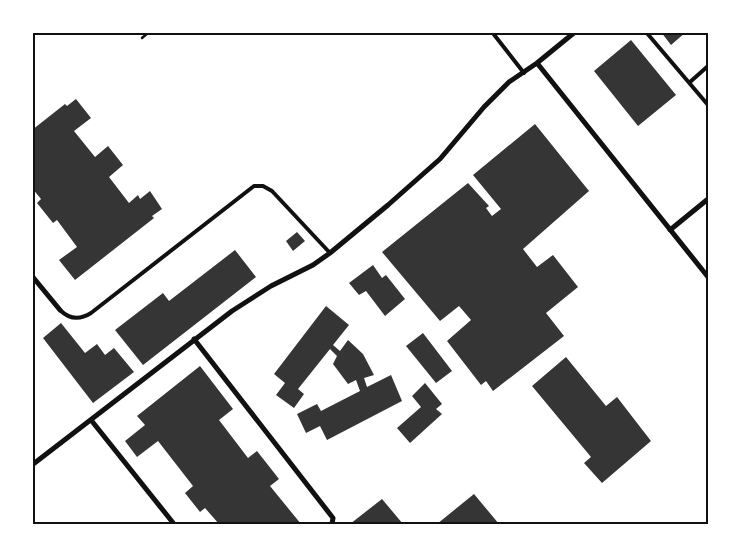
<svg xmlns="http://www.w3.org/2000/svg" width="741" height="557" font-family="Ubuntu,sans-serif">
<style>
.building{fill:#353535}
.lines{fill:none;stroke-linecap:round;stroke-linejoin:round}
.path{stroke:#111;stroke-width:2.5}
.service{stroke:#111;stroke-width:4}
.minor{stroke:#111;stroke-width:5}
.neatline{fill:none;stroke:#111;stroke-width:2}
</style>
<rect width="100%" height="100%" fill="#fff"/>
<path class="building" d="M 661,32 L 686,32 L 671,45 Z
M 631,40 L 676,95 L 638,126 L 594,71 Z
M 76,99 L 91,118 L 74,131 L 95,157 L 108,146 L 123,165 L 109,177 L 129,203 L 138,195 L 140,199 L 150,191 L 162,209 L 152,216 L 154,218 L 75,280 L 59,260 L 77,247 L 57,220 L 53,223 L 37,203 L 41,199 L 32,188 L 32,130 L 65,104 L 67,106 Z
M 535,124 L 589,191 L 523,249 L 537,267 L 553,255 L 578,287 L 546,313 L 564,336 L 493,391 L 486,381 L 481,385 L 447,341 L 471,320 L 459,306 L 440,321 L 382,252 L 468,183 L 489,206 L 486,208 L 492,216 L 501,209 L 473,175 Z
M 297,232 L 305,241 L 293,251 L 286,241 Z
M 235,250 L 256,277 L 143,365 L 115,330 L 163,293 L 169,301 Z
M 373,265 L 382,278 L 386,275 L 405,299 L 385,316 L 366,291 L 359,295 L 349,283 Z
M 326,306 L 349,325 L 333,345 L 340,351 L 348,340 L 363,354 L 374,375 L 364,378 L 367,387 L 391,375 L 402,401 L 327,440 L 320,426 L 306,433 L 297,414 L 317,404 L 321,411 L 360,391 L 356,380 L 348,384 L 333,364 L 337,356 L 330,349 L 298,389 L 304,394 L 294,408 L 276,395 L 285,383 L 274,374 Z
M 61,323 L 85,353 L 97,344 L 105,355 L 114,348 L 134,372 L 93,403 L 43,338 Z
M 423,333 L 452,371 L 436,383 L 406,346 Z
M 566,357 L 606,406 L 617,397 L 651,441 L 602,483 L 584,463 L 591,457 L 532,386 Z
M 200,366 L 233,409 L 219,420 L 248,458 L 257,451 L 279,479 L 270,486 L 301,524 L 219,524 L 205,508 L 200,512 L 185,493 L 193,486 L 158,441 L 137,457 L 125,441 L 145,425 L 137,416 Z
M 425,383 L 442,404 L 436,409 L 442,414 L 410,443 L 397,428 L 421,407 L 412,396 Z
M 474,494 L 499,524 L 437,524 Z
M 382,499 L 403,524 L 350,524 Z"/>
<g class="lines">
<path class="path" d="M 142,38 L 149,32"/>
<path class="service" d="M 492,32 L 524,73
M 646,32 L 708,105
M 690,82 L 708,66
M 60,310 C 70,320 80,320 91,313 L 254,186 L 263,186 L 272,191 L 330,253"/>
<path class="minor" d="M 537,63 L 708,277
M 670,230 L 708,199
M 32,276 L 60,310
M 194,339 L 333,518 L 332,524
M 91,420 L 174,524
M 32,465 L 232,311 L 271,286 L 313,265 L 330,253 L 388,205 L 440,159 L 484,107 L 509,82 L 537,63 L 575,32"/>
</g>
<rect width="741" height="557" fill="none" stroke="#ffffff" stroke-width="68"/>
<rect x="34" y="34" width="673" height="489" class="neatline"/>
</svg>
